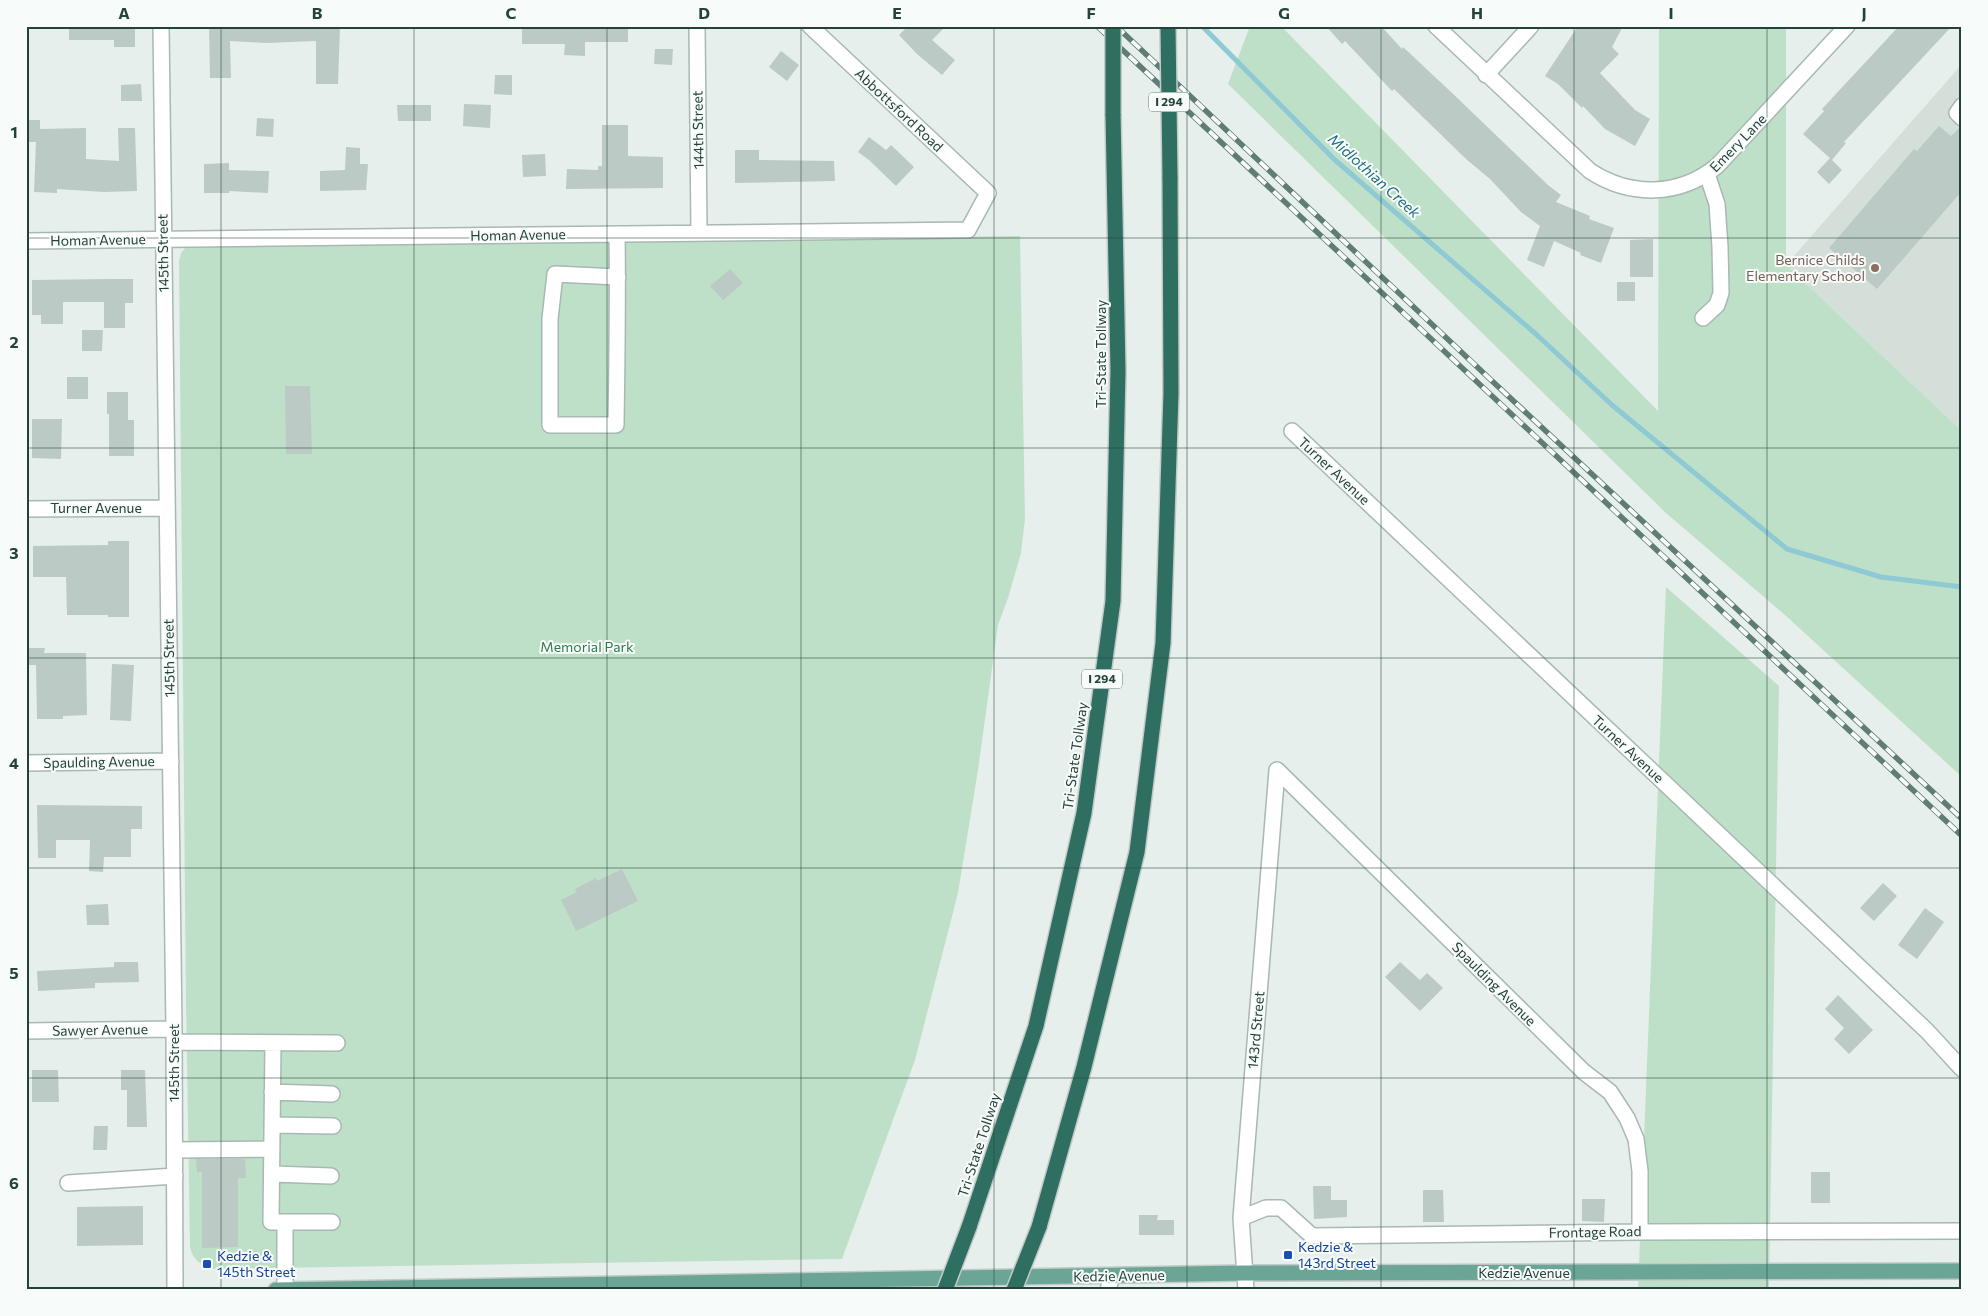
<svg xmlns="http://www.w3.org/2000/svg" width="1988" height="1316" font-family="Commissioner,sans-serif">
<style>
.built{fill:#d4dfda}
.green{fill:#bfe0c8}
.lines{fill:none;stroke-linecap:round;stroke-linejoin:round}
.stream{stroke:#8ec9d4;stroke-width:5}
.building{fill:#bbcac4}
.minor-casing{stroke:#a8b8b2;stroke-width:18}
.major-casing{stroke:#c2cac8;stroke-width:18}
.highway-casing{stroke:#c2cac8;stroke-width:18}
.minor{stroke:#fff;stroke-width:15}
.major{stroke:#6aa596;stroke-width:15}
.highway{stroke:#2f6f62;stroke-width:15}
.rail-casing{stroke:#5f7d75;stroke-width:5.5}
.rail{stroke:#f7fbf9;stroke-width:4;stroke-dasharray:11;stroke-linecap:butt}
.highway-bridge-casing{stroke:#c2cac8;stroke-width:18;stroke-linecap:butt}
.highway-bridge{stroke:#2f6f62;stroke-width:15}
.grid{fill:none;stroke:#24423a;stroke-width:1;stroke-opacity:0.55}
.education-dot{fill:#8d6e63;stroke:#f7fbf9;stroke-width:2}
.transit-dot{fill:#1a4fb4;stroke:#f7fbf9;stroke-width:2}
.labels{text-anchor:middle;stroke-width:4;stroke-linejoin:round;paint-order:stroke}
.shield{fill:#f7fbf9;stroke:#637a73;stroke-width:1}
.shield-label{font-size:12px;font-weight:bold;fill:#24423a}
.street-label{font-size:14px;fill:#24423a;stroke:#f7fbf9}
.education-label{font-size:14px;fill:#785e54;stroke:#f7fbf9;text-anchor:end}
.park-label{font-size:14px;fill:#2d7a4b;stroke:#f7fbf9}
.transit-label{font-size:14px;fill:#164399;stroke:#f7fbf9;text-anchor:start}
.water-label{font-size:15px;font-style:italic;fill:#1c6f80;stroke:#f7fbf9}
.neatline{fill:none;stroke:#24423a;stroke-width:2}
.grid-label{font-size:16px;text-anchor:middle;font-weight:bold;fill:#24423a}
</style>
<rect width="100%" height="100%" fill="#e6efeb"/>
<path class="built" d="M 1962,64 L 1962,431 L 1786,265 Z"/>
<path class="green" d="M 1250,26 L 1281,26 L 1658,411 L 1659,26 L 1786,26 L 1786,265 L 1962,431 L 1962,777 L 1785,615 L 1666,513 L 1228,84 Z
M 1020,236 L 1025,519 L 1021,553 L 1008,598 L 998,625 L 978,770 L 958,893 L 915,1060 L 842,1259 L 214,1269 C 201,1265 193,1261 190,1247 L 186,1001 L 179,261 L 181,253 L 186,247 Z
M 1666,587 L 1779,686 L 1769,1290 L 1638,1290 Z"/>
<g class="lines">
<path class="stream" d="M 1202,26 L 1335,160 L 1537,335 L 1612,405 L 1787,549 L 1881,577 L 1962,587"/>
</g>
<path class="building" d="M 69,26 L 135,26 L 135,47 L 114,47 L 114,40 L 69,40 Z
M 209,26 L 340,26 L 338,84 L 316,84 L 316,41 L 266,43 L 230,41 L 231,78 L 210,78 Z
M 522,26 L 628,26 L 628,42 L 585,42 L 585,56 L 564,55 L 565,44 L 522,44 Z
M 908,26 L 946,26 L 932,40 L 955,60 L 942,75 L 917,54 L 899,35 Z
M 1326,26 L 1381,26 L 1402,49 L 1403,47 L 1450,91 L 1548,185 L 1561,195 L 1556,202 L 1590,216 L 1589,219 L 1614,228 L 1601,263 L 1580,255 L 1581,253 L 1554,241 L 1544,267 L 1527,260 L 1540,226 L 1521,212 L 1490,179 L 1466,159 L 1394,89 L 1392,91 L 1345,41 L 1342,44 Z
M 1578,26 L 1623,26 L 1612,47 L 1619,54 L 1600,73 L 1635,110 L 1650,119 L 1635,146 L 1605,129 L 1583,106 L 1582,108 L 1558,84 L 1545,76 Z
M 1899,26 L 1952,26 L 1844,142 L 1846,143 L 1832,160 L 1803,134 L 1824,111 L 1822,109 Z
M 655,49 L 673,49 L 672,65 L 654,64 Z
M 781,51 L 799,65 L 787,81 L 769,67 Z
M 495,75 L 512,75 L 512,95 L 494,94 Z
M 141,84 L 142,101 L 121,101 L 121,85 Z
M 464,104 L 491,105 L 490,128 L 463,126 Z
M 397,105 L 431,105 L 431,121 L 398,121 Z
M 257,118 L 274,119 L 273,137 L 256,136 Z
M 26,120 L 40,120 L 40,129 L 86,128 L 86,159 L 119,161 L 118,128 L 135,128 L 137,191 L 104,192 L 57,189 L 57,193 L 34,192 L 36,142 L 26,142 Z
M 602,125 L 628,125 L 628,156 L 663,157 L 663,188 L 566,189 L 567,169 L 598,170 L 598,166 L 602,166 Z
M 1939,126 L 1951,136 L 1960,127 L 1962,127 L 1962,191 L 1877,289 L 1829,248 L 1914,149 L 1917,151 Z
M 869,137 L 886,150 L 891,145 L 914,167 L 896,186 L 869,160 L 858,152 Z
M 346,147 L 360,148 L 360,164 L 368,164 L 366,190 L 320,191 L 320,171 L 345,170 Z
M 735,150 L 759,150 L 759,160 L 834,161 L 835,181 L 735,183 Z
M 545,154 L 546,176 L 523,177 L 522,155 Z
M 1830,158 L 1842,170 L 1829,184 L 1817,172 Z
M 229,163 L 229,170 L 269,171 L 268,193 L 229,191 L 229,193 L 204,193 L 204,164 Z
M 1653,239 L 1653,277 L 1630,277 L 1630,240 Z
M 730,269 L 743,283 L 723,300 L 710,286 Z
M 111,279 L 133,279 L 133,303 L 125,303 L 125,328 L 104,328 L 104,302 L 63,302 L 63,324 L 41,324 L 41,315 L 32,315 L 32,280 Z
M 1617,282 L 1635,282 L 1635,301 L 1617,301 Z
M 82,330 L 103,330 L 102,351 L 82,351 Z
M 67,377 L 88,377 L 88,399 L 67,399 Z
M 285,386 L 310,386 L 312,454 L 286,454 Z
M 107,392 L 128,392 L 128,420 L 134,420 L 134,456 L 109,456 L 109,414 L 107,414 Z
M 32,419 L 62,419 L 61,459 L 32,458 Z
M 108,541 L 129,541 L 129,617 L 108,617 L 108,615 L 67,615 L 66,577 L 33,577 L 33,546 L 108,545 Z
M 29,648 L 45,648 L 44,653 L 86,653 L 87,715 L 63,716 L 63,719 L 37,719 L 36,665 L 28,665 Z
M 112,664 L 134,665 L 131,721 L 110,720 Z
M 37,805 L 142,806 L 142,829 L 131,829 L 131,857 L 104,857 L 103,872 L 89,871 L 90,840 L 56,840 L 56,858 L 38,858 Z
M 622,869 L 638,901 L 576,931 L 561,900 L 577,892 L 575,889 L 596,878 L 597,881 Z
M 1883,883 L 1897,896 L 1874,921 L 1860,908 Z
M 108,904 L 109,925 L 87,925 L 86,905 Z
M 1925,908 L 1944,922 L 1917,959 L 1898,945 Z
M 114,962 L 138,962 L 139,982 L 95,983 L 95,988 L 38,991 L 37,971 L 114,967 Z
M 1400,962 L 1420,980 L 1427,973 L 1443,988 L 1420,1011 L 1385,977 Z
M 1838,995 L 1873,1030 L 1849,1054 L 1834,1039 L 1844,1028 L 1825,1009 Z
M 32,1070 L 58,1070 L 59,1102 L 32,1102 Z
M 121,1070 L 145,1070 L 147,1127 L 127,1127 L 127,1090 L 121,1090 Z
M 94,1126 L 108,1126 L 107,1150 L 93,1150 Z
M 196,1159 L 245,1159 L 246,1178 L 238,1178 L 238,1247 L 202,1248 L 202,1172 L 197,1172 Z
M 1811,1172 L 1830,1172 L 1830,1203 L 1811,1203 Z
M 1313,1186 L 1331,1186 L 1331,1200 L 1347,1200 L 1347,1217 L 1314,1219 Z
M 1423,1190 L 1443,1190 L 1444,1222 L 1423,1222 Z
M 1582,1199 L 1605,1199 L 1604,1222 L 1582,1221 Z
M 143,1206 L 143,1245 L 77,1246 L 77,1207 Z
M 1139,1215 L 1158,1215 L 1157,1220 L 1174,1220 L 1174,1235 L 1139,1235 Z"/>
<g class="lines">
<g class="minor-casing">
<path id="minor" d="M 161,26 L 174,1029 L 175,1290
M 697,26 L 699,233
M 1436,26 L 1590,171 C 1630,197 1679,197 1717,166 L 1847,26
M 1486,75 L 1531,26
M 1962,106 L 1957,113 L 1962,118
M 617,234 C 618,298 617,361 616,425 L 550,425 L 550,319 L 555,274 L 618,277
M 26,241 L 968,230 L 988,193 L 810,26
M 1703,318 L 1717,305 L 1721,293 L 1720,247 L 1717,204 L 1707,174
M 1292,431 L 1927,1031 L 1962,1069
M 26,509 L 166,508
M 26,763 L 171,761
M 1277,770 L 1584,1072 L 1610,1092 L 1627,1118 L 1636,1139 L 1640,1171 L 1640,1232
M 26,1031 L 174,1029
M 174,1042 L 337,1043
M 273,1043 L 271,1222 L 332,1222
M 272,1092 L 332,1094
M 272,1125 L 333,1126
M 175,1150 L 272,1149
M 272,1174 L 331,1176
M 68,1183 L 175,1176
M 1241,1218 L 1266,1208 L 1281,1208 L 1312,1236 L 1640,1232 L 1962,1231
M 285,1290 L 285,1222
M 1108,1290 L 1112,1276
M 1246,1290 L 1241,1218 L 1277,770"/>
</g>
<g class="major-casing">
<path id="major" d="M 276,1290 L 1244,1273 L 1962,1271"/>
</g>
<g class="highway-casing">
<path id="highway" d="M 969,1227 L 1036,1026 L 1084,813 L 1113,601 L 1118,371 L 1113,114
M 1039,1227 L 1084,1067 L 1137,852 L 1163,643 L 1171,393 L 1170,177"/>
</g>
<use href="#minor" class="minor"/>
<use href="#major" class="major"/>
<use href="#highway" class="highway"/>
<g class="rail-casing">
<path id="rail" d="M 1097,26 L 1962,836
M 1116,26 L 1491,380 L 1962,819"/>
</g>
<use href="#rail" class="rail"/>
<g class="highway-bridge-casing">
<path id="highway-bridge" d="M 1113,26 L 1113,114
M 1168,26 L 1170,177
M 945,1290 L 969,1227
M 1014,1290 L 1039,1227"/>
</g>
<use href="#highway-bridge" class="highway-bridge"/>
</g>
<path class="grid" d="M 221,26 L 221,1290M 414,26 L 414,1290M 607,26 L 607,1290M 801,26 L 801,1290M 994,26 L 994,1290M 1187,26 L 1187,1290M 1381,26 L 1381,1290M 1574,26 L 1574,1290M 1767,26 L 1767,1290M 26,238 L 1962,238M 26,448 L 1962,448M 26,658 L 1962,658M 26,868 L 1962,868M 26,1078 L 1962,1078"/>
<circle class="education-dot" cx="1875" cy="268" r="5"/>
<g class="transit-dot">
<rect x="1283" y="1250" width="10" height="10" rx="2.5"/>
<rect x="202" y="1259" width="10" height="10" rx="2.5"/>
</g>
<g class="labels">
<g class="shield">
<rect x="1149" y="92.5" width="40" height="19" rx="4"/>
<rect x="1082" y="669.5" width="40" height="19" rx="4"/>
</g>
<g class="shield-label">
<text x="1169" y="106">I 294</text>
<text x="1102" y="683">I 294</text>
</g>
<g class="street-label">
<text transform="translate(899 110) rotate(43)" y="5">Abbottsford Road</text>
<text transform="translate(698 130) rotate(-91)" y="5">144th Street</text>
<text transform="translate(1738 143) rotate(-46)" y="5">Emery Lane</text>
<text transform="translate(518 235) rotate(-1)" y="5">Homan Avenue</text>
<text transform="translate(98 240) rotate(-1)" y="5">Homan Avenue</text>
<text transform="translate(163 253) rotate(-91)" y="5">145th Street</text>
<text transform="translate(1101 354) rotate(-90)" y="5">Tri-State Tollway</text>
<text transform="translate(1334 471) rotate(43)" y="5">Turner Avenue</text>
<text x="96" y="513">Turner Avenue</text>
<text transform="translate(169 658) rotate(-91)" y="5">145th Street</text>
<text transform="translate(1628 749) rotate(43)" y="5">Turner Avenue</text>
<text transform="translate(1075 756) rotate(-82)" y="5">Tri-State Tollway</text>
<text transform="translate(99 762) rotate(-1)" y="5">Spaulding Avenue</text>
<text transform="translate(1494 984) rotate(45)" y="5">Spaulding Avenue</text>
<text transform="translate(100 1030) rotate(-1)" y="5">Sawyer Avenue</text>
<text transform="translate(1256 1030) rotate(-85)" y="5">143rd Street</text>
<text transform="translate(174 1063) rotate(-90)" y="5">145th Street</text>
<text transform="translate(979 1145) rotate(-72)" y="5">Tri-State Tollway</text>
<text transform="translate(1595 1232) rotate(-1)" y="5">Frontage Road</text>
<text x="1524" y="1278">Kedzie Avenue</text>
<text transform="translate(1119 1276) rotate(-1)" y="5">Kedzie Avenue</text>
</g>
<g class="education-label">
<text x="1865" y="265">Bernice Childs<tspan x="1865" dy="16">Elementary School</tspan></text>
</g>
<g class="park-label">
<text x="587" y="652">Memorial Park</text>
</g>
<g class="transit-label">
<text x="1298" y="1252">Kedzie &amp;<tspan x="1298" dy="16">143rd Street</tspan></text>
<text x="217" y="1261">Kedzie &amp;<tspan x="217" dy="16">145th Street</tspan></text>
</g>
<g class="water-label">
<text transform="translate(1374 176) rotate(42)" y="5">Midlothian Creek</text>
</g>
</g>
<rect width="1988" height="1316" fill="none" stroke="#f7fbf9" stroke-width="55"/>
<rect x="28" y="28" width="1932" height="1260" class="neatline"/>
<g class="grid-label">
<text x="124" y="19">A</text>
<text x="317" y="19">B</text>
<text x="511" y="19">C</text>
<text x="704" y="19">D</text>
<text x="897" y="19">E</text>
<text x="1091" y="19">F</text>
<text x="1284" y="19">G</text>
<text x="1477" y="19">H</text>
<text x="1671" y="19">I</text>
<text x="1864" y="19">J</text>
<text x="14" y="138">1</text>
<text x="14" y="348">2</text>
<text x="14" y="559">3</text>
<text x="14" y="769">4</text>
<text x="14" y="979">5</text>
<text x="14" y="1189">6</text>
</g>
</svg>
